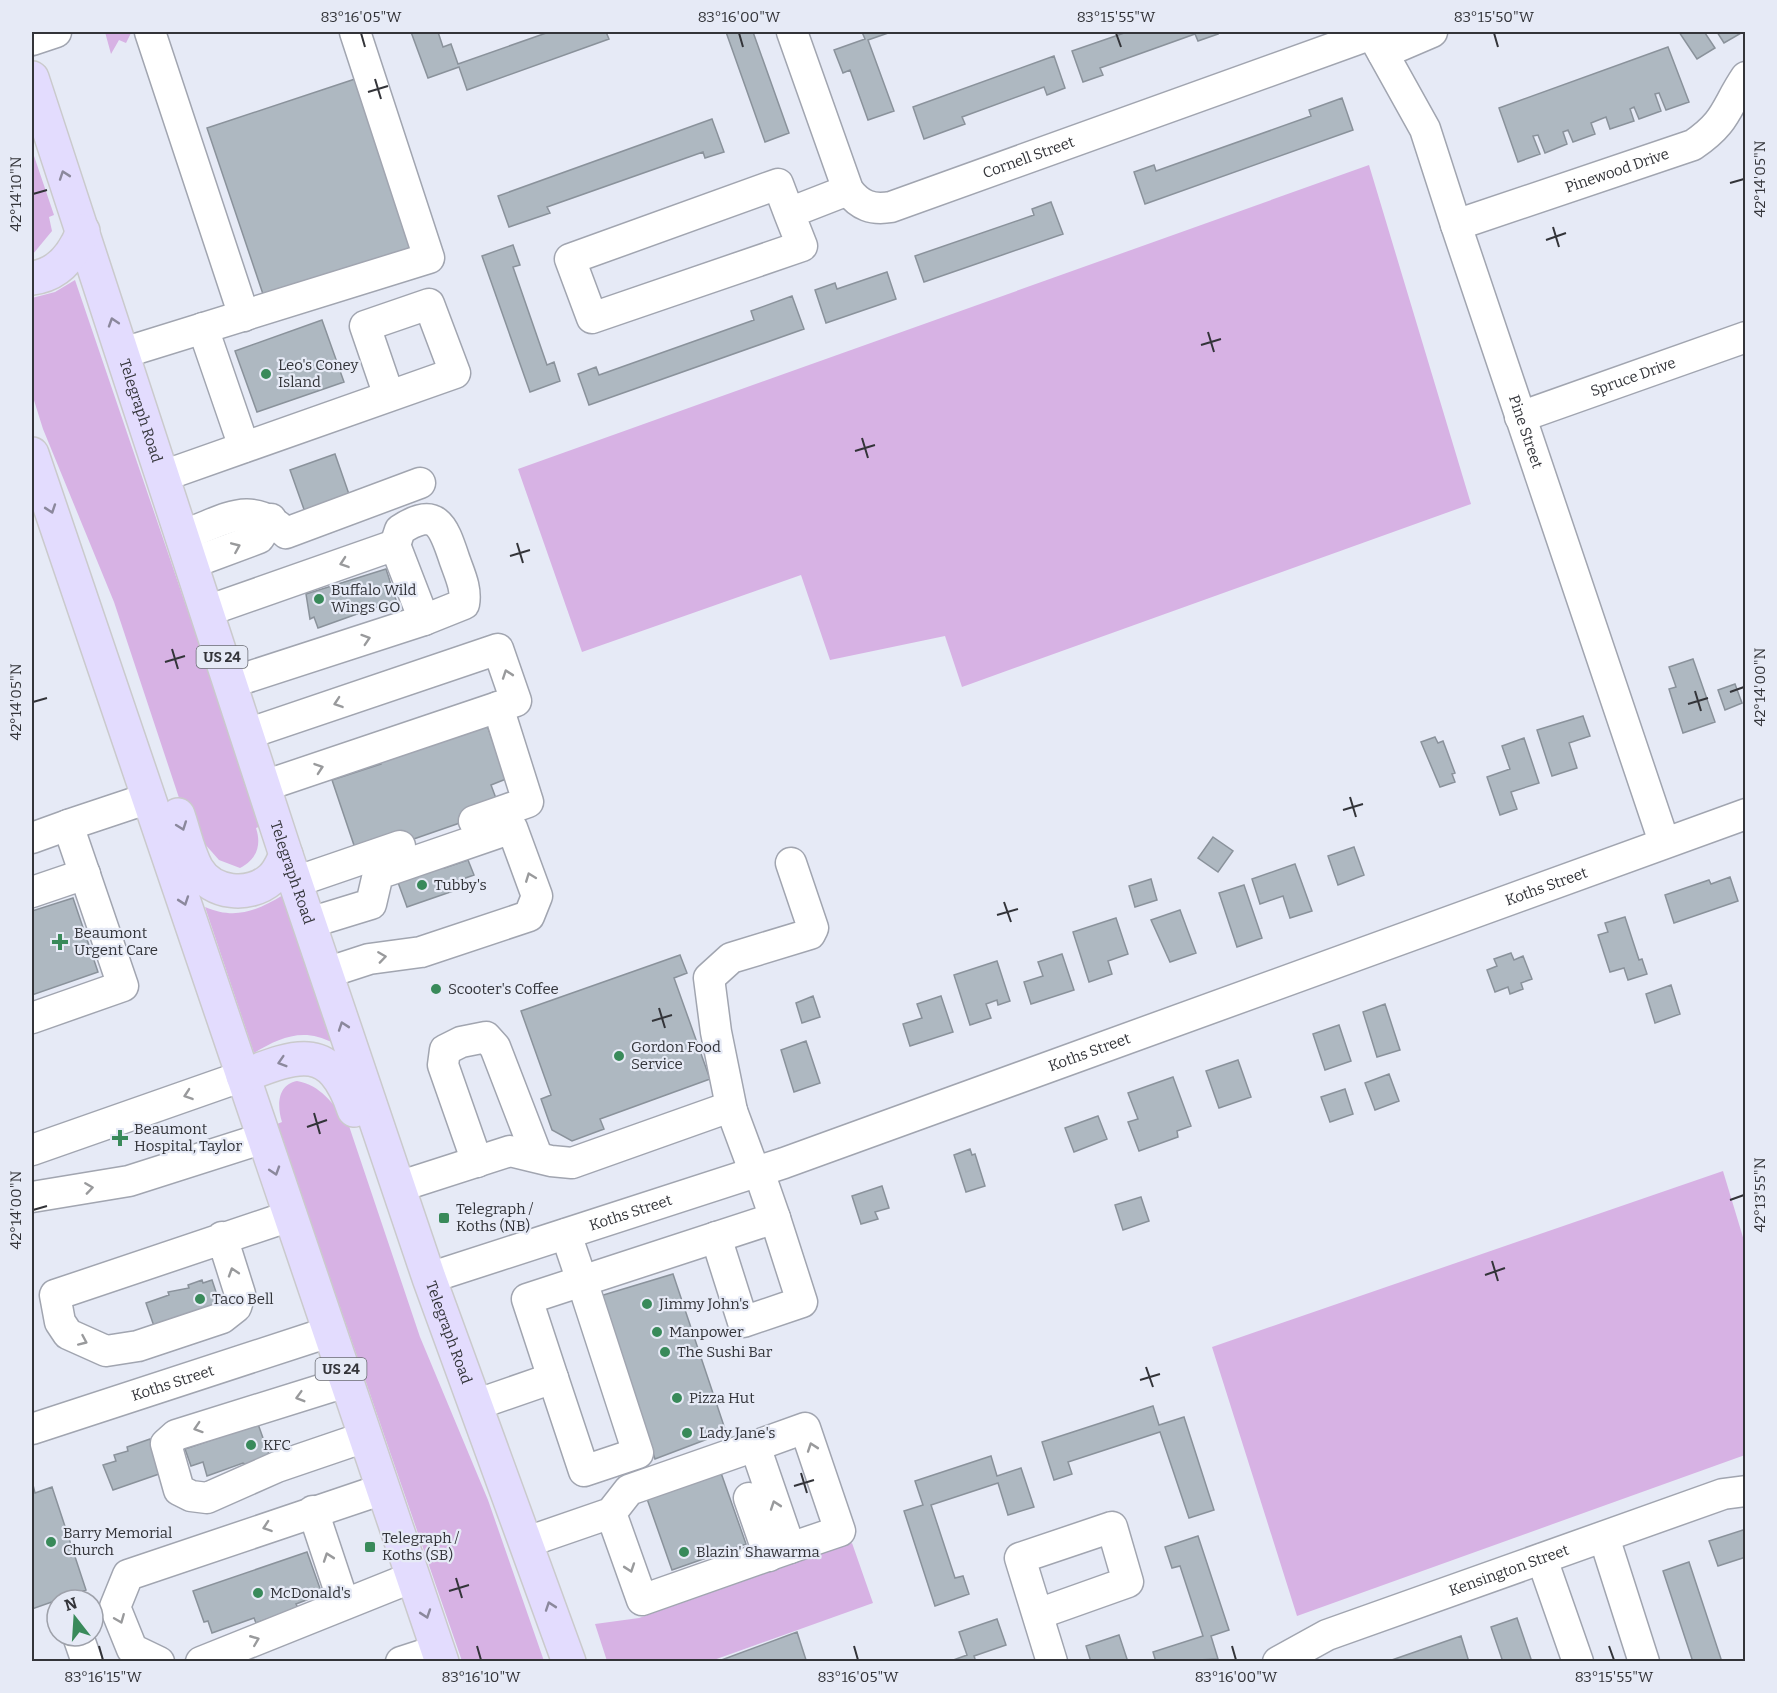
<svg xmlns="http://www.w3.org/2000/svg" width="1777" height="1693" font-family="Bitter,serif">
<style>
.green{fill:#d7b2e4}
.building{fill:#aeb8c1;stroke:#8a929b;stroke-width:1.5}
.lines{fill:none;stroke-linecap:round;stroke-linejoin:round}
.minor-casing{stroke:#a1a5b0;stroke-width:33}
.major-casing{stroke:#cacacc;stroke-width:36}
.minor{stroke:#fff;stroke-width:30}
.major{stroke:#e3dcfe;stroke-width:33}
.oneway{stroke:#8b889c}
.oneway2{stroke:#999a9c}
.ticks{fill:none;stroke:#333439;stroke-width:2}
.poi-dot{fill:#398a5a;stroke:#e6eaf6;stroke-width:2}
.labels{text-anchor:middle;stroke-width:4.5;stroke-linejoin:round;paint-order:stroke}
.shield{fill:#e6eaf6;stroke:#696b72;stroke-width:1.5}
.shield-label{font-size:14px;font-weight:bold;fill:#333439}
.street-label{font-size:15px;fill:#333439;stroke:#e6eaf6}
.poi-label{font-size:15px;fill:#333439;stroke:#e6eaf6;text-anchor:start}
.neatline{fill:none;stroke:#333439;stroke-width:2}
.ticks-label{font-size:15px;text-anchor:middle;fill:#333439}
</style>
<rect width="100%" height="100%" fill="#e6eaf6"/>
<path class="green" d="M 105,32 L 131,32 L 131,33 L 126,43 L 119,40 L 111,54 Z
M 32,150 L 54,215 L 49,217 L 52,231 L 33,254 Z
M 1369,165 L 1471,504 L 962,687 L 945,636 L 830,660 L 801,575 L 582,652 L 518,469 Z
M 75,280 L 261,826 L 256,828 C 262,846 256,860 240,868 L 219,860 L 188,825 L 114,602 L 43,429 L 32,394 L 32,298 L 55,292 Z
M 283,895 L 333,1043 C 304,1027 280,1037 254,1053 L 205,907 C 235,920 257,911 283,895 Z
M 297,1081 C 321,1085 332,1104 347,1120 L 420,1337 L 488,1500 L 544,1661 L 462,1661 L 277,1124 L 282,1122 C 277,1106 277,1085 297,1081 Z
M 1723,1171 L 1745,1244 L 1745,1455 L 1297,1616 L 1212,1347 Z
M 852,1543 L 873,1603 L 711,1661 L 607,1661 L 595,1624 L 639,1618 Z"/>
<path class="building" d="M 411,32 L 438,32 L 443,47 L 451,44 L 458,64 L 549,32 L 606,32 L 609,39 L 467,90 L 459,67 L 428,78 Z
M 726,32 L 753,32 L 789,133 L 765,142 Z
M 862,32 L 891,32 L 868,40 L 894,111 L 868,120 L 850,70 L 843,73 L 834,50 L 865,39 Z
M 1127,32 L 1217,32 L 1218,34 L 1198,41 L 1195,34 L 1100,68 L 1103,75 L 1083,82 L 1072,51 Z
M 1679,32 L 1707,32 L 1705,33 L 1715,48 L 1697,59 Z
M 1717,32 L 1743,32 L 1724,43 Z
M 1668,47 L 1689,102 L 1666,110 L 1659,93 L 1655,94 L 1661,111 L 1639,119 L 1634,107 L 1630,109 L 1634,121 L 1610,129 L 1606,117 L 1591,123 L 1595,134 L 1573,142 L 1568,130 L 1563,132 L 1567,144 L 1545,153 L 1538,135 L 1533,136 L 1540,154 L 1518,162 L 1499,108 Z
M 1054,56 L 1065,88 L 1047,95 L 1044,87 L 962,117 L 965,124 L 924,139 L 913,107 Z
M 355,79 L 412,250 L 265,300 L 207,128 Z
M 1342,98 L 1353,130 L 1145,204 L 1134,172 L 1154,165 L 1156,171 L 1311,116 L 1309,110 Z
M 712,119 L 724,152 L 705,158 L 703,152 L 547,207 L 550,213 L 509,227 L 498,196 Z
M 1051,202 L 1063,234 L 924,282 L 915,256 L 1034,215 L 1032,209 Z
M 513,245 L 520,265 L 513,267 L 547,365 L 554,362 L 560,381 L 530,392 L 482,256 Z
M 887,272 L 896,299 L 826,323 L 815,290 L 835,283 L 837,289 Z
M 792,296 L 804,329 L 589,405 L 578,374 L 596,367 L 599,375 L 754,320 L 751,311 Z
M 322,320 L 344,382 L 257,412 L 235,351 Z
M 335,454 L 351,500 L 306,515 L 290,470 Z
M 386,569 L 396,600 L 318,628 L 314,617 L 310,619 L 306,594 Z
M 1693,659 L 1715,722 L 1683,733 L 1669,689 L 1676,687 L 1669,667 Z
M 1735,684 L 1742,703 L 1725,710 L 1718,690 Z
M 1583,716 L 1590,736 L 1569,743 L 1577,768 L 1552,776 L 1537,730 Z
M 487,725 L 506,779 L 491,785 L 500,809 L 408,841 L 357,854 L 332,780 L 381,764 L 379,759 Z
M 1435,737 L 1438,743 L 1443,741 L 1455,773 L 1452,774 L 1455,782 L 1440,787 L 1421,742 Z
M 1524,738 L 1539,783 L 1511,792 L 1517,809 L 1500,815 L 1487,777 L 1510,769 L 1502,746 Z
M 1213,837 L 1233,851 L 1218,872 L 1198,858 Z
M 1354,847 L 1364,875 L 1338,885 L 1328,856 Z
M 468,860 L 474,875 L 457,881 L 459,889 L 407,907 L 396,877 L 441,861 L 444,868 Z
M 1295,864 L 1312,911 L 1290,918 L 1283,896 L 1260,904 L 1252,879 Z
M 1730,877 L 1738,901 L 1674,923 L 1665,895 L 1709,880 L 1711,884 Z
M 1151,879 L 1157,900 L 1135,907 L 1129,886 Z
M 1244,885 L 1262,938 L 1237,947 L 1219,893 Z
M 73,898 L 98,972 L 32,995 L 32,911 Z
M 1180,910 L 1196,953 L 1170,962 L 1151,920 Z
M 1625,917 L 1639,960 L 1642,959 L 1647,974 L 1628,980 L 1624,968 L 1610,972 L 1598,935 L 1608,932 L 1605,923 Z
M 1116,918 L 1128,954 L 1108,961 L 1112,974 L 1089,982 L 1073,932 Z
M 1511,953 L 1514,960 L 1523,956 L 1532,979 L 1521,983 L 1523,989 L 1510,994 L 1508,987 L 1495,992 L 1487,970 L 1497,966 L 1494,959 Z
M 1062,954 L 1074,990 L 1031,1004 L 1024,982 L 1043,976 L 1038,962 Z
M 680,955 L 687,973 L 674,978 L 710,1079 L 600,1119 L 604,1129 L 572,1141 L 552,1130 L 541,1099 L 551,1095 L 521,1011 Z
M 997,961 L 1010,1001 L 998,1005 L 997,1000 L 986,1004 L 991,1018 L 970,1025 L 954,975 Z
M 1671,985 L 1680,1014 L 1655,1023 L 1646,994 Z
M 813,996 L 820,1017 L 802,1023 L 796,1003 Z
M 941,996 L 953,1032 L 910,1046 L 903,1024 L 922,1018 L 917,1004 Z
M 1385,1004 L 1400,1050 L 1377,1057 L 1363,1012 Z
M 1339,1025 L 1351,1061 L 1325,1070 L 1313,1034 Z
M 806,1041 L 820,1083 L 794,1092 L 781,1050 Z
M 1238,1060 L 1251,1097 L 1219,1108 L 1206,1071 Z
M 1389,1074 L 1399,1101 L 1375,1110 L 1365,1083 Z
M 1173,1077 L 1191,1126 L 1177,1131 L 1178,1137 L 1139,1151 L 1128,1122 L 1138,1119 L 1128,1093 Z
M 1345,1089 L 1353,1114 L 1330,1122 L 1321,1097 Z
M 1098,1116 L 1107,1139 L 1074,1152 L 1065,1128 Z
M 970,1149 L 972,1155 L 975,1154 L 985,1186 L 966,1192 L 954,1155 Z
M 882,1186 L 889,1208 L 875,1212 L 878,1219 L 861,1224 L 852,1196 Z
M 1141,1197 L 1149,1221 L 1123,1230 L 1115,1205 Z
M 673,1274 L 726,1432 L 655,1459 L 600,1296 Z
M 202,1280 L 203,1283 L 212,1280 L 221,1307 L 156,1332 L 146,1303 L 169,1295 L 168,1292 L 189,1288 L 188,1285 Z
M 1153,1406 L 1159,1425 L 1184,1417 L 1214,1510 L 1189,1518 L 1160,1432 L 1068,1462 L 1072,1474 L 1054,1480 L 1042,1442 Z
M 258,1424 L 269,1455 L 248,1466 L 243,1463 L 207,1476 L 203,1462 L 191,1466 L 185,1449 Z
M 150,1439 L 162,1473 L 113,1490 L 103,1465 L 116,1461 L 114,1455 L 128,1451 L 127,1447 Z
M 991,1456 L 997,1476 L 1021,1468 L 1034,1507 L 1008,1515 L 998,1483 L 931,1505 L 955,1578 L 963,1576 L 969,1594 L 935,1606 L 904,1511 L 923,1505 L 915,1481 Z
M 720,1470 L 746,1544 L 672,1570 L 646,1496 Z
M 32,1481 L 35,1493 L 52,1487 L 86,1590 L 32,1609 Z
M 1746,1529 L 1746,1557 L 1718,1566 L 1709,1541 Z
M 1198,1536 L 1229,1630 L 1211,1636 L 1218,1659 L 1156,1662 L 1153,1652 L 1203,1636 L 1180,1566 L 1172,1568 L 1165,1547 Z
M 307,1552 L 322,1594 L 296,1604 L 298,1608 L 256,1623 L 254,1618 L 212,1633 L 208,1621 L 204,1622 L 193,1591 Z
M 1689,1562 L 1722,1662 L 1693,1662 L 1663,1571 Z
M 1517,1618 L 1532,1662 L 1503,1662 L 1491,1627 Z
M 997,1619 L 1006,1645 L 974,1656 L 976,1662 L 948,1662 L 967,1655 L 959,1632 Z
M 797,1632 L 806,1660 L 803,1662 L 716,1662 Z
M 1119,1635 L 1128,1662 L 1091,1662 L 1086,1646 Z
M 1461,1636 L 1469,1662 L 1386,1662 Z"/>
<g class="lines">
<g class="minor-casing">
<g id="minor">
<path d="M 150,32 L 244,316"/>
<path id="s1" d="M 792,32 L 848,190 C 860,206 872,210 891,207 L 1372,34"/>
<path id="s2" d="M 1371,32 L 1425,129 L 1456,225 L 1664,842"/>
<path d="M 32,40 L 56,32"/>
<path d="M 1383,53 L 1432,32"/>
<path d="M 789,213 L 802,246 L 592,318 L 570,259 L 778,184 L 789,213 L 848,190"/>
<path id="s3" d="M 1456,225 L 1693,145 C 1728,121 1725,108 1746,77"/>
<path d="M 203,328 L 244,447"/>
<path d="M 123,353 L 429,258 L 355,32"/>
<path id="s4" d="M 1520,417 L 1746,337"/>
<path d="M 163,476 L 455,373 L 429,304 L 365,326 L 389,396"/>
<path d="M 183,535 C 225,521 250,498 286,533 L 420,483"/>
<path d="M 395,545 L 400,530 C 436,506 443,525 454,558 C 459,573 467,588 464,604 L 424,620"/>
<path d="M 192,563 L 259,538 L 271,519"/>
<path d="M 207,611 L 395,545 L 424,620 L 230,683"/>
<path d="M 247,734 L 498,649 L 516,701 L 264,786"/>
<path d="M 474,821 L 528,802 L 498,707"/>
<path d="M 32,838 L 68,825"/>
<path d="M 295,882 L 400,846"/>
<path d="M 32,892 L 85,874"/>
<path d="M 309,923 L 371,904 L 378,874 L 512,828 L 537,896 L 529,916 L 421,952 L 369,959 L 326,973"/>
<path d="M 32,1018 L 123,986 L 68,825 L 149,798"/>
<path d="M 732,1111 L 716,1032 L 709,978 L 731,958 L 810,934 L 813,928 L 791,863"/>
<path d="M 32,1150 L 243,1076"/>
<path d="M 477,1162 L 443,1065 L 445,1050 L 461,1042 L 486,1037 L 495,1047 L 537,1156"/>
<path d="M 398,1187 L 510,1151 L 551,1161 L 572,1163 L 724,1109 L 732,1111 L 755,1173"/>
<path d="M 32,1197 L 129,1181 L 264,1138"/>
<path d="M 222,1237 L 240,1294 L 236,1307 L 222,1318 L 138,1346 L 106,1351 L 68,1334 L 60,1322 L 55,1295 L 290,1216"/>
<path d="M 716,1237 L 743,1322 L 802,1302 L 775,1218"/>
<path id="s5" d="M 429,1278 L 784,1163 L 1746,814"/>
<path d="M 553,1378 L 584,1471 L 638,1453 L 582,1281 L 775,1218 L 759,1172"/>
<path d="M 346,1382 L 176,1435 L 166,1444 L 179,1490 L 191,1496 L 207,1498 L 277,1467 L 365,1437"/>
<path d="M 475,1405 L 553,1378 L 527,1299 L 582,1281 L 566,1234"/>
<path id="s6" d="M 32,1429 L 329,1332"/>
<path d="M 755,1446 L 805,1428 L 840,1531 L 790,1548"/>
<path d="M 749,1498 L 769,1556"/>
<path d="M 313,1511 L 344,1604"/>
<path d="M 1604,1537 L 1644,1662"/>
<path d="M 527,1542 L 611,1513 L 629,1490 L 755,1446 L 790,1548 L 642,1600 L 611,1513"/>
<path d="M 1542,1559 L 1578,1662"/>
<path d="M 1038,1614 L 1128,1582 L 1112,1527 L 1020,1558 L 1052,1662"/>
<path d="M 78,1636 L 87,1662"/>
<path d="M 159,1662 L 132,1649 L 115,1607 L 128,1575 L 383,1489"/>
<path d="M 201,1662 L 413,1577"/>
<path d="M 401,1662 L 438,1650"/>
<path id="s7" d="M 1278,1662 L 1327,1635 L 1723,1494 L 1746,1491"/>
</g>
</g>
<g class="major-casing">
<g id="major">
<path id="s8" d="M 32,78 L 286,855 L 429,1278 L 569,1662"/>
<path d="M 32,278 C 59,275 74,254 83,231"/>
<path d="M 32,454 L 442,1662"/>
<path d="M 178,815 C 184,832 188,853 197,869 C 212,894 249,898 271,879 C 279,872 282,863 286,855"/>
<path d="M 243,1076 C 299,1054 331,1042 354,1110"/>
</g>
</g>
<use href="#minor" class="minor"/>
<use href="#major" class="major"/>
</g>
<defs><path id="oneway-chevron" d="M-2-3.5L2.5 0L-2 3.5" fill="none" stroke-width="1.6" stroke-linecap="round" stroke-linejoin="round" transform="scale(1.5)"/></defs>
<g class="oneway">
<use href="#oneway-chevron" transform="translate(64 175) rotate(-109)"/>
<use href="#oneway-chevron" transform="translate(113 322) rotate(-108)"/>
<use href="#oneway-chevron" transform="translate(51 509) rotate(71)"/>
<use href="#oneway-chevron" transform="translate(182 826) rotate(70)"/>
<use href="#oneway-chevron" transform="translate(184 901) rotate(71)"/>
<use href="#oneway-chevron" transform="translate(343 1026) rotate(-109)"/>
<use href="#oneway-chevron" transform="translate(282 1062) rotate(163)"/>
<use href="#oneway-chevron" transform="translate(275 1171) rotate(72)"/>
<use href="#oneway-chevron" transform="translate(550 1606) rotate(-109)"/>
<use href="#oneway-chevron" transform="translate(426 1614) rotate(71)"/>
</g>
<g class="oneway2">
<use href="#oneway-chevron" transform="translate(236 547) rotate(-23)"/>
<use href="#oneway-chevron" transform="translate(344 563) rotate(161)"/>
<use href="#oneway-chevron" transform="translate(366 639) rotate(-18)"/>
<use href="#oneway-chevron" transform="translate(507 674) rotate(-109)"/>
<use href="#oneway-chevron" transform="translate(338 703) rotate(161)"/>
<use href="#oneway-chevron" transform="translate(319 768) rotate(-19)"/>
<use href="#oneway-chevron" transform="translate(530 877) rotate(-111)"/>
<use href="#oneway-chevron" transform="translate(382 957) rotate(-8)"/>
<use href="#oneway-chevron" transform="translate(188 1095) rotate(161)"/>
<use href="#oneway-chevron" transform="translate(89 1188) rotate(-8)"/>
<use href="#oneway-chevron" transform="translate(233 1272) rotate(-108)"/>
<use href="#oneway-chevron" transform="translate(83 1341) rotate(24)"/>
<use href="#oneway-chevron" transform="translate(300 1397) rotate(164)"/>
<use href="#oneway-chevron" transform="translate(198 1428) rotate(162)"/>
<use href="#oneway-chevron" transform="translate(812 1447) rotate(-109)"/>
<use href="#oneway-chevron" transform="translate(775 1505) rotate(-109)"/>
<use href="#oneway-chevron" transform="translate(267 1527) rotate(161)"/>
<use href="#oneway-chevron" transform="translate(328 1557) rotate(-109)"/>
<use href="#oneway-chevron" transform="translate(630 1568) rotate(71)"/>
<use href="#oneway-chevron" transform="translate(120 1619) rotate(68)"/>
<use href="#oneway-chevron" transform="translate(255 1640) rotate(-22)"/>
</g>
<path class="ticks" d="M 361,33 L 365,47M 739,33 L 743,47M 1116,33 L 1121,47M 1494,33 L 1498,47M 375,79 L 381,99M 368,92 L 388,86M 1730,183 L 1744,179M 33,194 L 47,190M 1553,227 L 1559,247M 1546,240 L 1566,233M 1208,332 L 1214,352M 1201,345 L 1221,339M 862,438 L 868,458M 855,451 L 875,445M 517,543 L 523,563M 510,556 L 530,550M 172,649 L 178,669M 165,662 L 185,656M 1695,691 L 1701,711M 1730,692 L 1744,687M 33,702 L 47,698M 1688,704 L 1708,698M 1350,797 L 1356,817M 1343,810 L 1363,804M 1004,902 L 1011,922M 997,915 L 1018,909M 659,1008 L 665,1028M 652,1021 L 672,1015M 314,1113 L 320,1134M 307,1127 L 327,1120M 1730,1200 L 1744,1195M 33,1210 L 47,1206M 1492,1261 L 1498,1281M 1485,1275 L 1505,1268M 1146,1367 L 1153,1387M 1140,1380 L 1160,1374M 801,1473 L 807,1493M 794,1486 L 814,1480M 456,1578 L 462,1598M 449,1591 L 469,1585M 99,1646 L 103,1660M 477,1646 L 481,1660M 854,1646 L 858,1660M 1232,1646 L 1236,1660M 1609,1646 L 1614,1660"/>
<g class="poi-dot">
<circle cx="266" cy="374" r="6"/>
<circle cx="319" cy="599" r="6"/>
<circle cx="422" cy="885" r="6"/>
<path d="M57 933h6v6h6v6h-6v6h-6v-6h-6v-6h6z"/>
<circle cx="436" cy="989" r="6"/>
<circle cx="619" cy="1056" r="6"/>
<path d="M117 1129h6v6h6v6h-6v6h-6v-6h-6v-6h6z"/>
<rect x="438" y="1212" width="12" height="12" rx="3"/>
<circle cx="200" cy="1299" r="6"/>
<circle cx="647" cy="1304" r="6"/>
<circle cx="657" cy="1332" r="6"/>
<circle cx="665" cy="1352" r="6"/>
<circle cx="677" cy="1398" r="6"/>
<circle cx="687" cy="1433" r="6"/>
<circle cx="251" cy="1445" r="6"/>
<circle cx="51" cy="1542" r="6"/>
<rect x="364" y="1541" width="12" height="12" rx="3"/>
<circle cx="684" cy="1552" r="6"/>
<circle cx="258" cy="1593" r="6"/>
</g>
<g class="labels">
<g class="shield">
<rect x="196.5" y="646" width="51" height="22" rx="4.5"/>
<rect x="315.5" y="1358" width="51" height="22" rx="4.5"/>
</g>
<g class="shield-label">
<text x="222" y="662">US 24</text>
<text x="341" y="1374">US 24</text>
</g>
<g class="street-label">
<text dy="5" stroke="none"><textPath href="#s1" startOffset="363">Cornell Street</textPath></text>
<text dy="5" stroke="none"><textPath href="#s3" startOffset="170">Pinewood Drive</textPath></text>
<text dy="5" stroke="none"><textPath href="#s4" startOffset="120">Spruce Drive</textPath></text>
<text dy="5" stroke="none"><textPath href="#s8" startOffset="350">Telegraph Road</textPath></text>
<text dy="5" stroke="none"><textPath href="#s2" startOffset="430">Pine Street</textPath></text>
<text dy="5" stroke="none"><textPath href="#s8" startOffset="836">Telegraph Road</textPath></text>
<text dy="5" stroke="none"><textPath href="#s5" startOffset="1184">Koths Street</textPath></text>
<text dy="5" stroke="none"><textPath href="#s5" startOffset="698">Koths Street</textPath></text>
<text dy="5" stroke="none"><textPath href="#s5" startOffset="212">Koths Street</textPath></text>
<text dy="5" stroke="none"><textPath href="#s8" startOffset="1322">Telegraph Road</textPath></text>
<text dy="5" stroke="none"><textPath href="#s6" startOffset="148">Koths Street</textPath></text>
<text dy="5" stroke="none"><textPath href="#s7" startOffset="249">Kensington Street</textPath></text>
</g>
<g class="poi-label">
<text x="278" y="370">Leo's Coney<tspan x="278" dy="17">Island</tspan></text>
<text x="331" y="595">Buffalo Wild<tspan x="331" dy="17">Wings GO</tspan></text>
<text x="434" y="890">Tubby's</text>
<text x="74" y="938">Beaumont<tspan x="74" dy="17">Urgent Care</tspan></text>
<text x="448" y="994">Scooter's Coffee</text>
<text x="631" y="1052">Gordon Food<tspan x="631" dy="17">Service</tspan></text>
<text x="134" y="1134">Beaumont<tspan x="134" dy="17">Hospital, Taylor</tspan></text>
<text x="456" y="1214">Telegraph /<tspan x="456" dy="17">Koths (NB)</tspan></text>
<text x="212" y="1304">Taco Bell</text>
<text x="659" y="1309">Jimmy John's</text>
<text x="669" y="1337">Manpower</text>
<text x="677" y="1357">The Sushi Bar</text>
<text x="689" y="1403">Pizza Hut</text>
<text x="699" y="1438">Lady Jane's</text>
<text x="263" y="1450">KFC</text>
<text x="63" y="1538">Barry Memorial<tspan x="63" dy="17">Church</tspan></text>
<text x="382" y="1543">Telegraph /<tspan x="382" dy="17">Koths (SB)</tspan></text>
<text x="696" y="1557">Blazin' Shawarma</text>
<text x="270" y="1598">McDonald's</text>
</g>
</g>
<rect width="1777" height="1693" fill="none" stroke="#e6eaf6" stroke-width="66"/>
<g transform="translate(75 1618) rotate(343)"><circle r="28" fill="#e6eaf6" stroke="#9ea1aa" stroke-width="1.5"/>
<path d="M0-4.5L10 22L0 15L-10 22Z" fill="#398a5a"/>
<text y="-9" font-size="16" font-weight="bold" text-anchor="middle" fill="#333439">N</text>
</g>
<rect x="33" y="33" width="1711" height="1627" class="neatline"/>
<g class="ticks-label">
<text x="361" y="22">83°16'05"W</text>
<text x="739" y="22">83°16'00"W</text>
<text x="1116" y="22">83°15'55"W</text>
<text x="1494" y="22">83°15'50"W</text>
<text transform="translate(1760 179) rotate(-90)" y="5">42°14'05"N</text>
<text transform="translate(16 194) rotate(-90)" y="5">42°14'10"N</text>
<text transform="translate(1760 687) rotate(-90)" y="5">42°14'00"N</text>
<text transform="translate(16 702) rotate(-90)" y="5">42°14'05"N</text>
<text transform="translate(1760 1195) rotate(-90)" y="5">42°13'55"N</text>
<text transform="translate(16 1210) rotate(-90)" y="5">42°14'00"N</text>
<text x="103" y="1682">83°16'15"W</text>
<text x="481" y="1682">83°16'10"W</text>
<text x="858" y="1682">83°16'05"W</text>
<text x="1236" y="1682">83°16'00"W</text>
<text x="1614" y="1682">83°15'55"W</text>
</g>
</svg>
